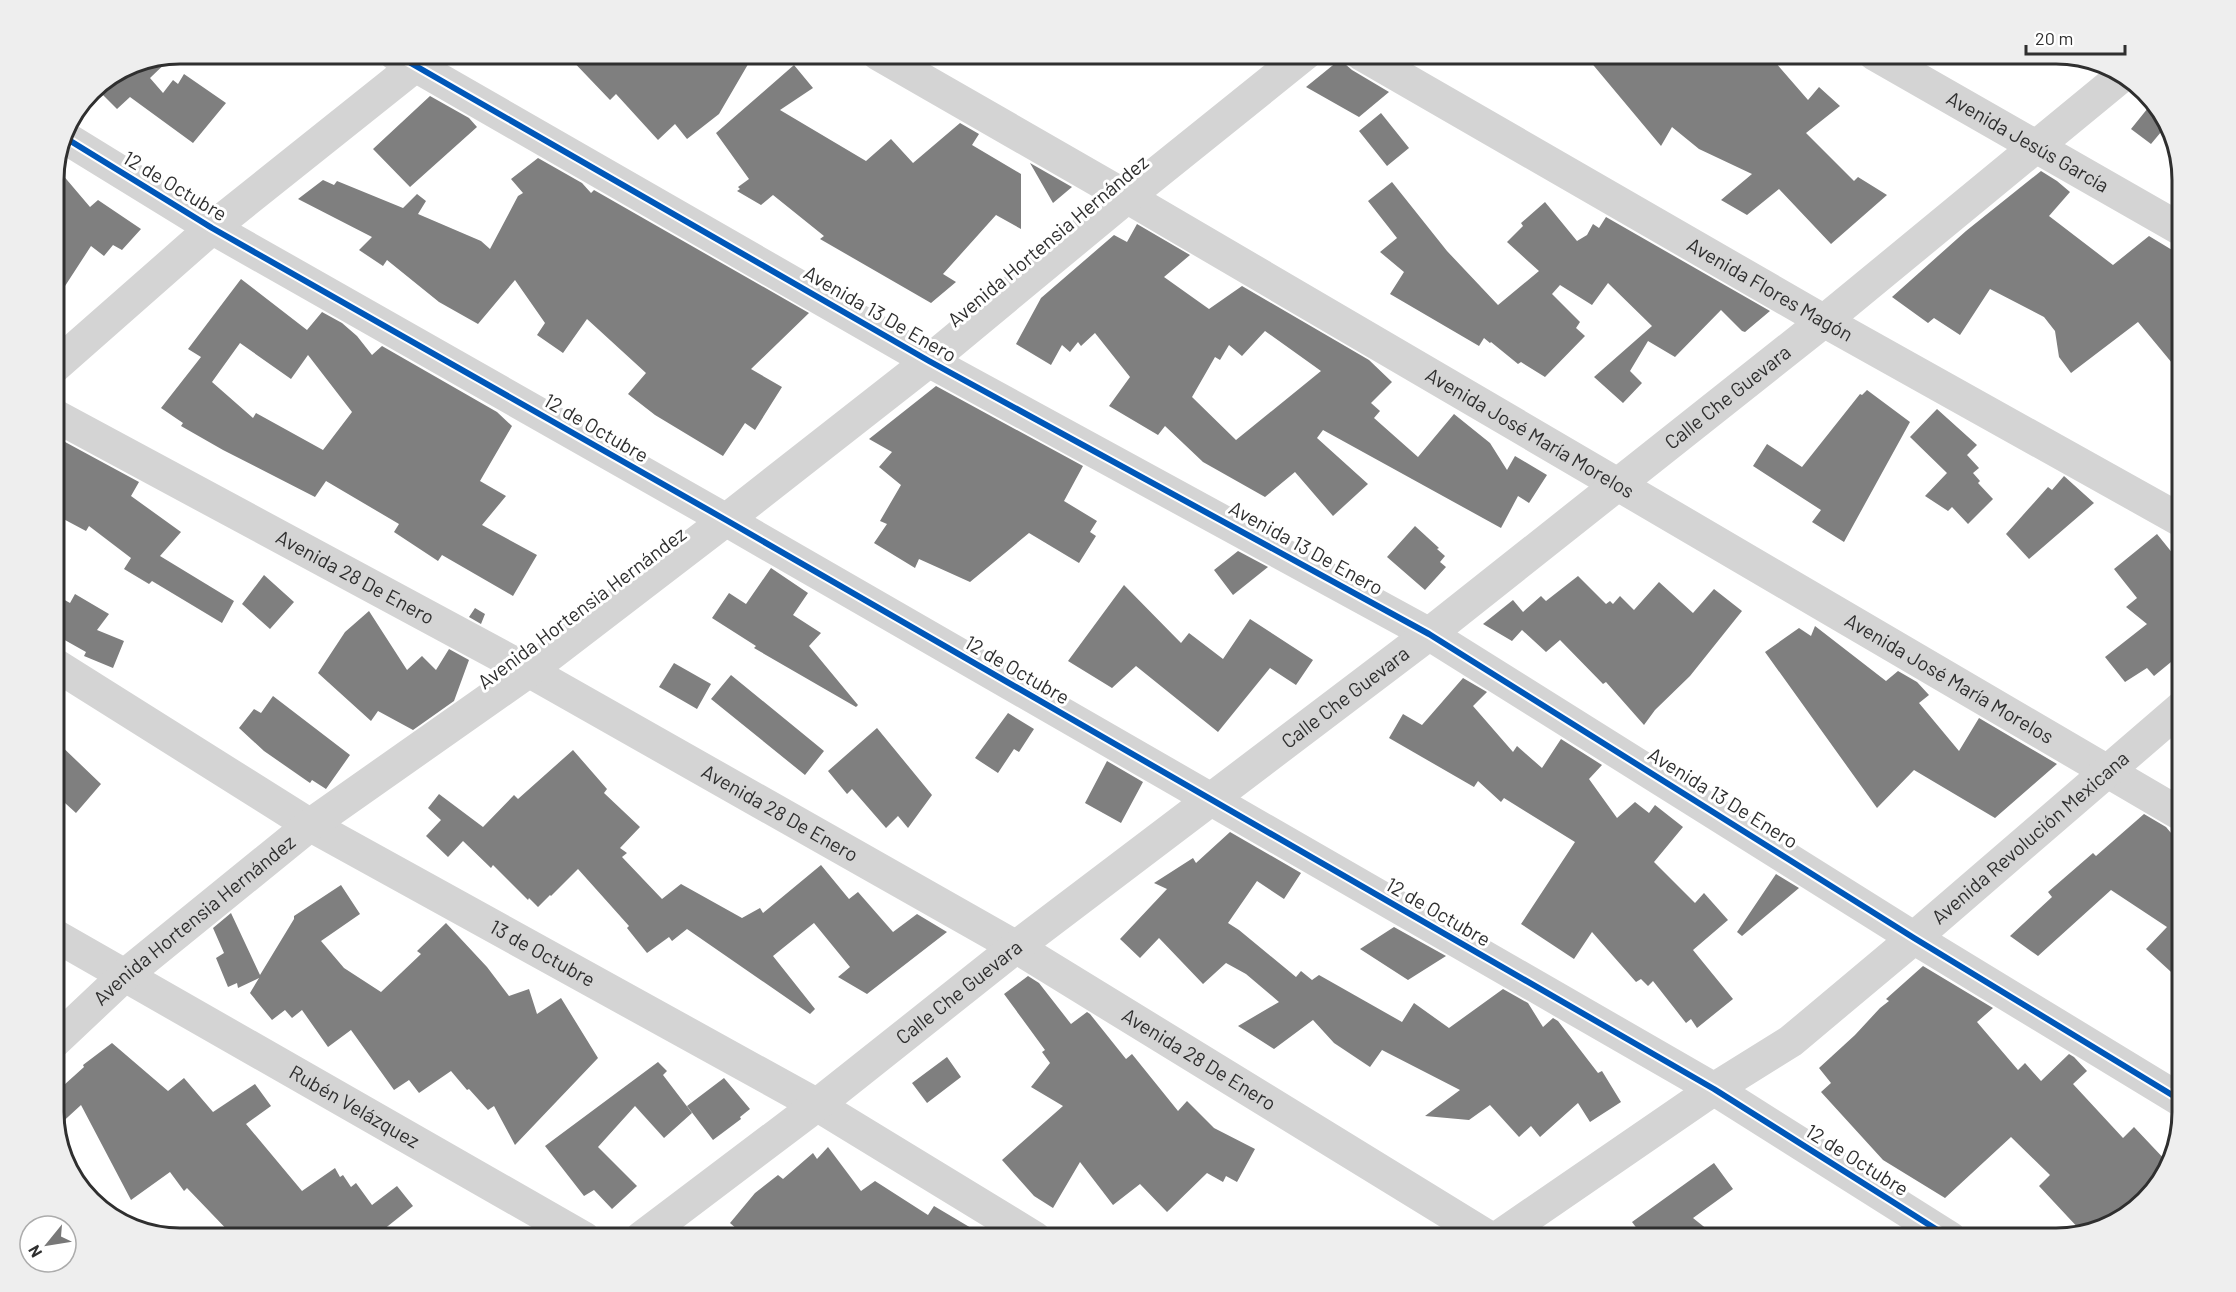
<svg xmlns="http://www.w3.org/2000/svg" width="2236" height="1292" font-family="Barlow,sans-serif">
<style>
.building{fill:#7f7f7f;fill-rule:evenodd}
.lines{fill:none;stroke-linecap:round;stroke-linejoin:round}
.minor{stroke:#d4d4d4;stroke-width:33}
.cycleway-casing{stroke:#fff;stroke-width:10}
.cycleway{stroke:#0057b8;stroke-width:6}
.labels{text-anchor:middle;stroke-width:6;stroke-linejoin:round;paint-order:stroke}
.street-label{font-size:20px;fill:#2f2f2f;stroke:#fff}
.rim{fill:none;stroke:#2f2f2f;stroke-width:3}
</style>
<rect width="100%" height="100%" fill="#fff"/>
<path class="building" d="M 566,54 L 754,54 L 719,114 L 687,139 L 675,124 L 658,140 L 616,94 L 610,100 Z
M 1584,54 L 1768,54 L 1808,100 L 1819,87 L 1840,106 L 1806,133 L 1854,181 L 1858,177 L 1887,195 L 1831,244 L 1779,189 L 1747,215 L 1721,200 L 1752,174 L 1699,149 L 1672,127 L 1661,146 Z
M 174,55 L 150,78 L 163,93 L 173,80 L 178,84 L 184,74 L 226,103 L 193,143 L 130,97 L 117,109 L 96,88 L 133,64 Z
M 1343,57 L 1345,64 L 1352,70 L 1389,92 L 1359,117 L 1306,87 Z
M 794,65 L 813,88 L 780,110 L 866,161 L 891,139 L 913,163 L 960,123 L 979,134 L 972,145 L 1021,174 L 1021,229 L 996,215 L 943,274 L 956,282 L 931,303 L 820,239 L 824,236 L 773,195 L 761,205 L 737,191 L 740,189 L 738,187 L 749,179 L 716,133 Z
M 430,96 L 469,118 L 477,127 L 410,187 L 373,149 Z
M 2152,103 L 2161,111 L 2166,126 L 2151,144 L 2131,129 Z
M 1381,113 L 1409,148 L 1387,166 L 1359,131 Z
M 538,158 L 582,183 L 591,193 L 594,190 L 809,313 L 751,369 L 782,387 L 755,430 L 745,423 L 723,456 L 655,415 L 628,394 L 646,373 L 587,319 L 563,353 L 537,335 L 545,323 L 515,280 L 478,324 L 439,302 L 387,260 L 383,266 L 359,250 L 372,237 L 298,199 L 323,180 L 334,185 L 337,181 L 403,208 L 417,194 L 426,201 L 418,214 L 481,241 L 490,249 L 518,196 L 523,193 L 511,179 Z
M 1030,163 L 1072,187 L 1053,203 Z
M 56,167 L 90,207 L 98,200 L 141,229 L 122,250 L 113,245 L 104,256 L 91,246 L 54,303 Z
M 2041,171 L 2057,181 L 2070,192 L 2049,216 L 2113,265 L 2149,236 L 2182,256 L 2182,375 L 2138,322 L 2071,373 L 2059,357 L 2055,331 L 2044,317 L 1990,289 L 1960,335 L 1934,318 L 1928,323 L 1892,297 L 1966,231 Z
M 1392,182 L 1447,251 L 1498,305 L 1539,271 L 1507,242 L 1523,226 L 1521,223 L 1545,202 L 1577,241 L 1587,235 L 1593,224 L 1599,228 L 1606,217 L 1770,311 L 1745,332 L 1742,331 L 1721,310 L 1675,357 L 1648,341 L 1630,371 L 1642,383 L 1623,403 L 1594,377 L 1652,326 L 1608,283 L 1592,305 L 1560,285 L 1552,294 L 1580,322 L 1576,328 L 1585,336 L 1545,377 L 1521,362 L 1518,364 L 1491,342 L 1490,343 L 1484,338 L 1479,346 L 1390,294 L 1404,272 L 1380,252 L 1397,238 L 1368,201 Z
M 1137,224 L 1190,255 L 1164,277 L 1209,309 L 1242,286 L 1369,360 L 1392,382 L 1371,403 L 1380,411 L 1374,418 L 1418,457 L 1454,414 L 1490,443 L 1507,470 L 1515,456 L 1547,475 L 1529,503 L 1518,496 L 1501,528 L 1323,430 L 1317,438 L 1368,484 L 1333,516 L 1295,472 L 1265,497 L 1203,462 L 1165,426 L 1158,435 L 1109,406 L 1130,377 L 1095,333 L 1081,346 L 1078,342 L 1070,352 L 1062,345 L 1051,365 L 1016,344 L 1041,298 L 1114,235 L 1127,242 ZM 1265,331 L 1321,371 L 1236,440 L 1192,397 L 1215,357 L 1220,360 L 1229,345 L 1242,356 Z
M 241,279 L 307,330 L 322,312 L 342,323 L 357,336 L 372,355 L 382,346 L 497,412 L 512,426 L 480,481 L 506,496 L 482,525 L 537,555 L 513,596 L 442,555 L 438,561 L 394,532 L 399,524 L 326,481 L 315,497 L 223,450 L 181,426 L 183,423 L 161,408 L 201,357 L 188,349 ZM 240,343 L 291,379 L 308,355 L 352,412 L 323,450 L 256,413 L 253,418 L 212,382 Z
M 936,386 L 1083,466 L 1064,501 L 1097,521 L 1090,532 L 1096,536 L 1079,563 L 1029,533 L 970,582 L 919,559 L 915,568 L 874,543 L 887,524 L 880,521 L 901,485 L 879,467 L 892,452 L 869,439 Z
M 1867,390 L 1910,422 L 1844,542 L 1812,522 L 1821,510 L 1753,466 L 1767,444 L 1802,467 L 1860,394 L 1862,395 Z
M 1937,409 L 1977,445 L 1967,455 L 1979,468 L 1973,473 L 1980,481 L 1978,483 L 1993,499 L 1968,524 L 1952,507 L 1948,511 L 1925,496 L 1947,473 L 1910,437 Z
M 54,436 L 139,482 L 131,496 L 181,532 L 160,556 L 234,601 L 222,623 L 152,581 L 149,584 L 124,569 L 131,558 L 89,526 L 86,531 L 54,514 Z
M 2064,476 L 2094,503 L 2029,559 L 2006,534 L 2048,487 L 2052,490 Z
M 1415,526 L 1439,548 L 1437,549 L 1445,556 L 1440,562 L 1446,567 L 1425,590 L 1387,557 Z
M 2157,534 L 2182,565 L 2182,653 L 2154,676 L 2147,668 L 2125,682 L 2105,657 L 2147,624 L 2126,607 L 2137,598 L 2114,569 Z
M 1238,551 L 1268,567 L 1233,595 L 1214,570 Z
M 771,568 L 808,593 L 793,615 L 821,633 L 809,646 L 858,705 L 856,707 L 754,648 L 756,646 L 712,618 L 729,593 L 746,604 Z
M 264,575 L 294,602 L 270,629 L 242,604 Z
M 1578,576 L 1606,604 L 1610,601 L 1613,604 L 1620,596 L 1634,610 L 1659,582 L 1693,613 L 1714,589 L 1742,611 L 1690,676 L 1655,710 L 1644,725 L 1606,682 L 1603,684 L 1560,640 L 1546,652 L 1522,630 L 1512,641 L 1483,624 L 1513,600 L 1523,612 L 1541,596 L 1546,601 Z
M 1124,585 L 1181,643 L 1189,633 L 1223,659 L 1250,619 L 1313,660 L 1296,685 L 1270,668 L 1218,732 L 1136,666 L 1112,688 L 1068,661 Z
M 54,594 L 70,603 L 75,594 L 109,614 L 97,630 L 124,641 L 113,668 L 84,656 L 86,652 L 54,634 Z
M 475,608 L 485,614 L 481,624 L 469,617 Z
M 369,611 L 407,670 L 422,656 L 436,670 L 449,649 L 469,660 L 454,701 L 413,730 L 378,711 L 371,721 L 318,673 L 345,632 Z
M 1815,626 L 1886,681 L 1898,671 L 1917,682 L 1929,695 L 1919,703 L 1959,751 L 1979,718 L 2057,764 L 1995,818 L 1914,770 L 1877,808 L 1765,652 L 1799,628 L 1811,636 Z
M 674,663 L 711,684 L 697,709 L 659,687 Z
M 731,675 L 824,751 L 805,775 L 711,699 Z
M 1463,678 L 1487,692 L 1473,706 L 1513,752 L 1517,746 L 1542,768 L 1561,739 L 1602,765 L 1589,779 L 1617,818 L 1635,802 L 1649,813 L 1655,805 L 1683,827 L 1654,862 L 1695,903 L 1704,893 L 1728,920 L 1693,950 L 1733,999 L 1697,1028 L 1691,1019 L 1686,1023 L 1653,981 L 1648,986 L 1641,979 L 1636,982 L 1592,932 L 1574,959 L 1521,924 L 1575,842 L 1504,798 L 1501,802 L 1478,781 L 1474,787 L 1389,738 L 1403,714 L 1422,725 Z
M 273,696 L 350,755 L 326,789 L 312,780 L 310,783 L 264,751 L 239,728 L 254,709 L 261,713 Z
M 1008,713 L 1034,729 L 1019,752 L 1014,749 L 998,773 L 975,758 Z
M 877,728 L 932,795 L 908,828 L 898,816 L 886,828 L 852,789 L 847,794 L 828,771 Z
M 54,739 L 101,784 L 76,813 L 54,793 Z
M 573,750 L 607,789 L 604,793 L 640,827 L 620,848 L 627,853 L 622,857 L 662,899 L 681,884 L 742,918 L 760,908 L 763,913 L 821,865 L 849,899 L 858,892 L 893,932 L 917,914 L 947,932 L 867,994 L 838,977 L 850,967 L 814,923 L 773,956 L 815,1009 L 810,1014 L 687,929 L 672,941 L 669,937 L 647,953 L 627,928 L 629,926 L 578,869 L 551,896 L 550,895 L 538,907 L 529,898 L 528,900 L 493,865 L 491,868 L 463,841 L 448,857 L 426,836 L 441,820 L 428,808 L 439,794 L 483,827 L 514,795 L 518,799 Z
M 1107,761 L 1143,782 L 1121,823 L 1085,803 Z
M 2144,814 L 2166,827 L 2182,846 L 2182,982 L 2146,949 L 2167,927 L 2111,890 L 2038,956 L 2010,936 L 2052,897 L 2048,892 L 2093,853 L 2096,856 Z
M 1230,832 L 1301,873 L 1284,899 L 1257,881 L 1228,923 L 1239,930 L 1296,977 L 1301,971 L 1312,980 L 1319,975 L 1402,1022 L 1414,1003 L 1449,1028 L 1503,989 L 1528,1003 L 1543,1027 L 1553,1018 L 1558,1021 L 1598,1073 L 1602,1071 L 1621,1102 L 1590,1122 L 1578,1103 L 1540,1137 L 1531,1126 L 1519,1137 L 1490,1105 L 1469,1120 L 1425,1116 L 1460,1090 L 1382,1050 L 1370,1067 L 1334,1043 L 1313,1020 L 1274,1049 L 1238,1026 L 1279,1002 L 1246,974 L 1226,963 L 1203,984 L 1159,938 L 1140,958 L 1120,939 L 1167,889 L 1154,883 L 1193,858 L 1196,863 Z
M 1776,874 L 1799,888 L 1742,936 L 1737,932 Z
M 341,885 L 360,914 L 321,941 L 344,968 L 381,992 L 421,954 L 417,951 L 446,923 L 487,967 L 509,996 L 529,989 L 537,1014 L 561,998 L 598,1058 L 515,1145 L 494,1106 L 488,1110 L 469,1089 L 467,1090 L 451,1071 L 419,1093 L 409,1080 L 394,1090 L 351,1030 L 328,1047 L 302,1010 L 292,1018 L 285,1010 L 272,1020 L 250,993 L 259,978 L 238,988 L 237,983 L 228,987 L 216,958 L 224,953 L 213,928 L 231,913 L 260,975 L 294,919 L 294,916 Z
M 1394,927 L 1446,956 L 1408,980 L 1360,949 Z
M 1923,966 L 1993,1008 L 1977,1022 L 2018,1070 L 2025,1063 L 2041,1081 L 2069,1054 L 2074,1057 L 2087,1071 L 2073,1084 L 2123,1138 L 2134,1127 L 2168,1163 L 2165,1174 L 2119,1221 L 2081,1231 L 2039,1186 L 2050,1175 L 2011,1137 L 1945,1198 L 1883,1160 L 1821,1092 L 1831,1083 L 1819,1068 L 1855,1035 L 1880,1008 L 1889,1001 L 1886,999 Z
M 1028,976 L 1039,983 L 1071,1024 L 1087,1012 L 1090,1014 L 1126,1059 L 1132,1054 L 1178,1111 L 1187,1101 L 1214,1128 L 1255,1149 L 1237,1182 L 1226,1176 L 1223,1182 L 1207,1173 L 1167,1212 L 1140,1184 L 1113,1205 L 1080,1162 L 1053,1208 L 1034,1196 L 1002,1160 L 1063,1106 L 1031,1087 L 1050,1063 L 1042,1052 L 1045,1050 L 1004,994 Z
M 112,1043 L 168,1091 L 184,1078 L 213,1112 L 255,1084 L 271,1106 L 246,1124 L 302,1191 L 335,1168 L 340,1177 L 343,1175 L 351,1187 L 356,1183 L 372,1205 L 397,1186 L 413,1206 L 373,1238 L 235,1238 L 187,1188 L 184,1191 L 170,1172 L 131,1200 L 81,1105 L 57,1127 L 54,1119 L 54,1094 L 84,1067 L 83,1065 Z
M 947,1057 L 961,1077 L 927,1103 L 912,1083 Z
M 658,1062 L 667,1071 L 663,1075 L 692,1113 L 664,1138 L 635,1106 L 598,1147 L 637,1186 L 612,1209 L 594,1190 L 584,1196 L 545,1146 Z
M 724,1078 L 750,1109 L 740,1117 L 741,1119 L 713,1140 L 687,1106 Z
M 828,1147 L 861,1191 L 875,1181 L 928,1215 L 934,1206 L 988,1238 L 747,1238 L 730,1223 L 755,1193 L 778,1175 L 783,1179 L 813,1153 L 817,1159 Z
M 1714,1163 L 1733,1189 L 1693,1218 L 1718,1238 L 1644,1238 L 1632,1222 Z"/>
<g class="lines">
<g class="minor">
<path d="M 395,54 L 929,361 L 1429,634 L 1914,938 L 2182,1101"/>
<path id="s1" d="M 878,54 L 1127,197 L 2182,815"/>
<path id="s2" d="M 1361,54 L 1824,321 L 2182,521"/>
<path id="s3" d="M 1874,54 L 2182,230"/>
<path d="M 64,137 L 212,228 L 726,520 L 1714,1089 L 1950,1238"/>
<path d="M 54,367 L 212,228 L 430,54"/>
<path id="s4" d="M 54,415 L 529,671 L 1016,947 L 1490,1238"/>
<path id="s5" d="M 54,664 L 310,825 L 817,1105 L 1035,1238"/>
<path id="s6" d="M 54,935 L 584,1238"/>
<path id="s7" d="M 54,1042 L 124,976 L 310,825 L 529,671 L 726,520 L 929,361 L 1127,197 L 1305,54"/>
<path id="s8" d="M 641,1238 L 817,1105 L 1016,947 L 1429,634 L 1824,321 L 2123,75"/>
<path id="s9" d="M 1497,1238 L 1714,1089 L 1791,1041 L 1914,938 L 2182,707"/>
</g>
<g class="cycleway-casing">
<path id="cycleway" d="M 395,54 L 929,361 L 1429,634 L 1914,938 L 2182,1101
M 64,137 L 212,228 L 726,520 L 1714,1089 L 1950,1238"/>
</g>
<use href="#cycleway" class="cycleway"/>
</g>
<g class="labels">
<g class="street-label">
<text dy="7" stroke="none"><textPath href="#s3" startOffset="177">Avenida Jesús García</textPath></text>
<text transform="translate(175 186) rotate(31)" y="7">12 de Octubre</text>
<text transform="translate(1048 241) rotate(-40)" y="7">Avenida Hortensia Hernández</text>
<text dy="7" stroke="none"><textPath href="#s2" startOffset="472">Avenida Flores Magón</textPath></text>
<text transform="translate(880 314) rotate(30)" y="7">Avenida 13 De Enero</text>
<text dy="7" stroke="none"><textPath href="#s8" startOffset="1374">Calle Che Guevara</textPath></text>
<text transform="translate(596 428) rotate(30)" y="7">12 de Octubre</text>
<text dy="7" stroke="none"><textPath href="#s1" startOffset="754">Avenida José María Morelos</textPath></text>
<text transform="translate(1306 548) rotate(29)" y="7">Avenida 13 De Enero</text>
<text dy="7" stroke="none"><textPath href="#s4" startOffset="342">Avenida 28 De Enero</textPath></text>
<text transform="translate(582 608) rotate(-37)" y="7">Avenida Hortensia Hernández</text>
<text transform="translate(1017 670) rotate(30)" y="7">12 de Octubre</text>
<text dy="7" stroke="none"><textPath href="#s1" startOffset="1240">Avenida José María Morelos</textPath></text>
<text dy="7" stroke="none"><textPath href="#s8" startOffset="888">Calle Che Guevara</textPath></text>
<text transform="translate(1723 798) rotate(32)" y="7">Avenida 13 De Enero</text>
<text dy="7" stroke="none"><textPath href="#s4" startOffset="828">Avenida 28 De Enero</textPath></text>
<text dy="7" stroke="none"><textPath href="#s9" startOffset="668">Avenida Revolución Mexicana</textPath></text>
<text transform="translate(1438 912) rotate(30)" y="7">12 de Octubre</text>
<text dy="7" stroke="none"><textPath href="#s7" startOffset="186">Avenida Hortensia Hernández</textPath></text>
<text dy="7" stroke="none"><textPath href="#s5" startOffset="568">13 de Octubre</textPath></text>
<text dy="7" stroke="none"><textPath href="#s8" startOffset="402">Calle Che Guevara</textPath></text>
<text dy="7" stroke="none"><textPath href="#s4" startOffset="1314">Avenida 28 De Enero</textPath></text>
<text dy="7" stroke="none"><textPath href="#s6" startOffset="346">Rubén Velázquez</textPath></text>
<text transform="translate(1857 1160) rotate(32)" y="7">12 de Octubre</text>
</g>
</g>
<path d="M0 0H2236V1292H0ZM180 64H2056A116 116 0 0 1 2172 180V1112A116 116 0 0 1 2056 1228H180A116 116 0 0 1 64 1112V180A116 116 0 0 1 180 64Z" fill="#eee" fill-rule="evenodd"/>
<path class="rim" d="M180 64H2056A116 116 0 0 1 2172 180V1112A116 116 0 0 1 2056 1228H180A116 116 0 0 1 64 1112V180A116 116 0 0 1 180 64Z"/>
<g transform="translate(48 1244) rotate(240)"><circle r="28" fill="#ffffff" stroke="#acacac" stroke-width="1.5"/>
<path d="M0-4.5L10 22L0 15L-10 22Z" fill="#787878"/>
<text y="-9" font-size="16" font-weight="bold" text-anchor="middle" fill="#2f2f2f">N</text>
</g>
<path d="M2026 45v9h99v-9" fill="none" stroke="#2f2f2f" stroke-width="3"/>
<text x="2035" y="45" font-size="18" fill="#2f2f2f" stroke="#ffffff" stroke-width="4.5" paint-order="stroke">20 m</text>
</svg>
